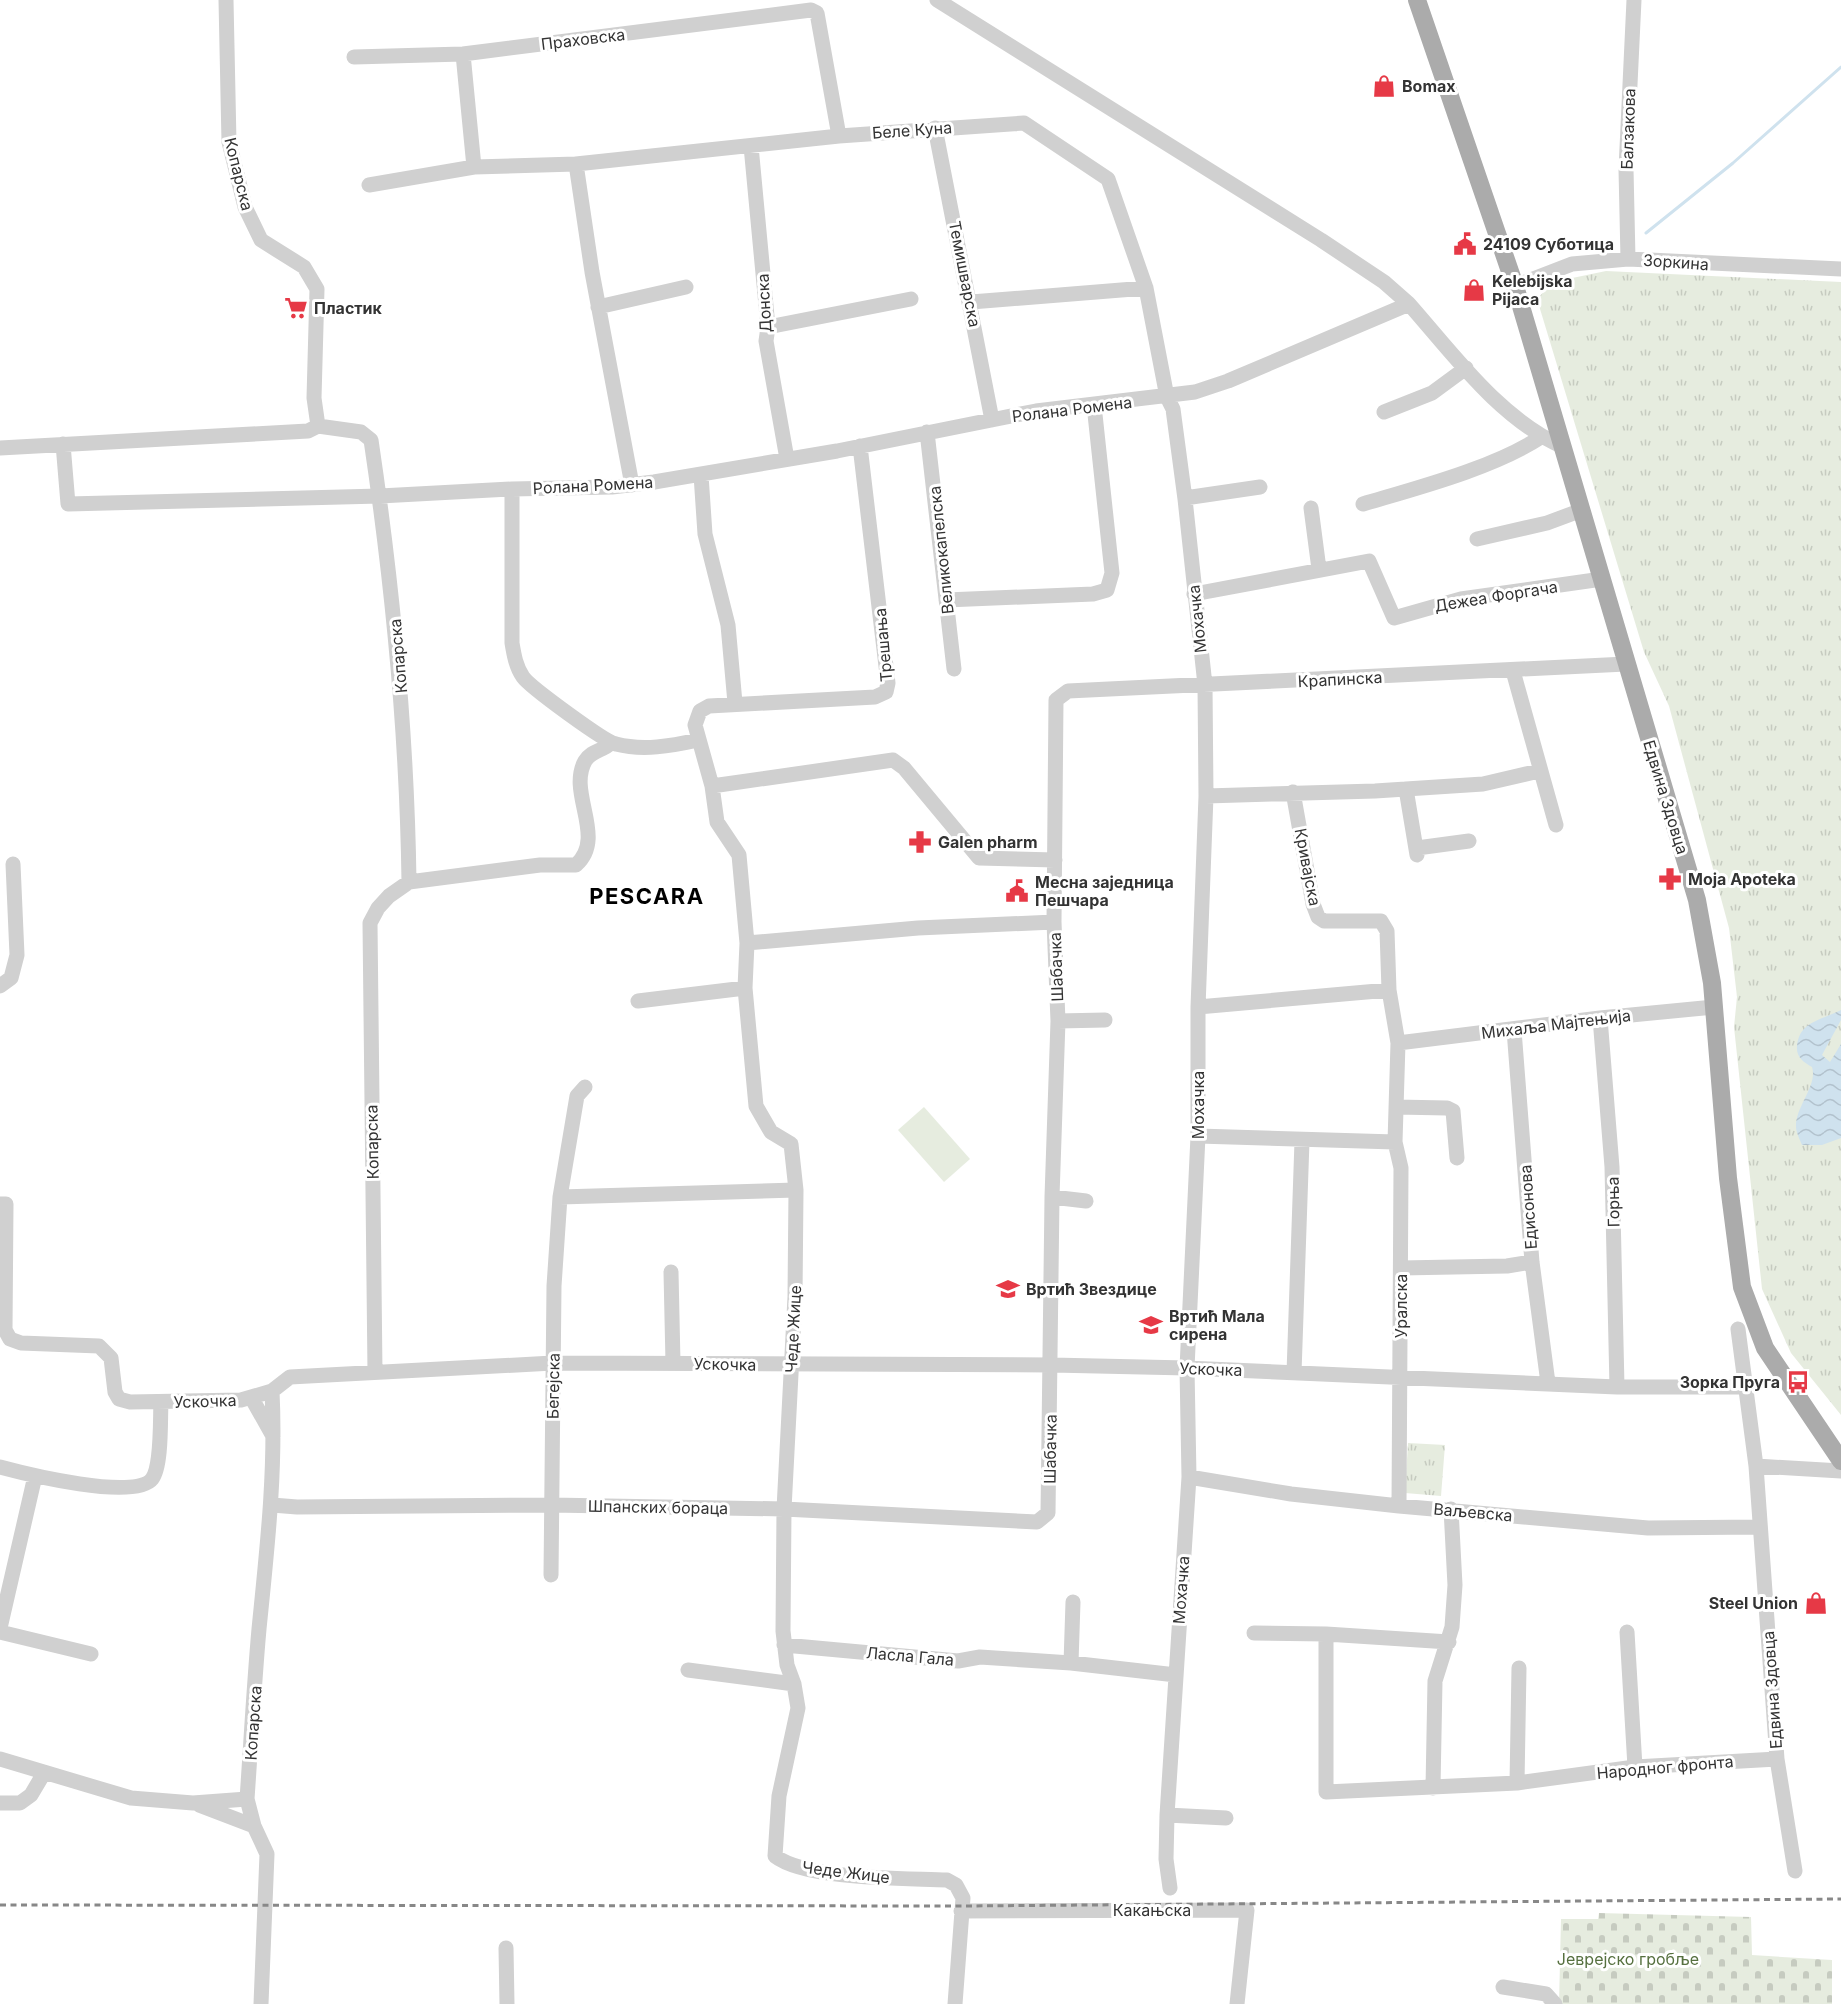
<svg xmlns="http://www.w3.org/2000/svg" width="1841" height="2004" font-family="Inter,sans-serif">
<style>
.grass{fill:url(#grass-tufts)}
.cemetery{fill:url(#cemetery-stones)}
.garden{fill:#e6ecdf}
.water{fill:url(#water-waves)}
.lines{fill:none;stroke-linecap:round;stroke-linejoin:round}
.stream{stroke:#cfe2ee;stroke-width:3}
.minor{stroke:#d0d0d0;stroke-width:15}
.major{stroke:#ababab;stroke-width:18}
.rail{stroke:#888;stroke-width:3;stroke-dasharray:6 4.5;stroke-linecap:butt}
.labels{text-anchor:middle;stroke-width:6;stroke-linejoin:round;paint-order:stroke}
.street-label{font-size:16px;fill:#333;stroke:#fff}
.poi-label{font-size:16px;font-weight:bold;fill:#333;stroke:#fff;text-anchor:start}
.park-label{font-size:16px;fill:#56703f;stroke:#fff}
.district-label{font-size:22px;font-weight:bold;letter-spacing:1.5px;fill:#000;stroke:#fff}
</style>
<defs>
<pattern id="grass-tufts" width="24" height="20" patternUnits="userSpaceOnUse" patternTransform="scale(1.5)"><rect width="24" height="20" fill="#e6ecdf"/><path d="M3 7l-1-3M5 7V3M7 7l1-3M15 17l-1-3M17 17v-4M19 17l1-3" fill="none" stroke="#c6cbc0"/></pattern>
<pattern id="cemetery-stones" width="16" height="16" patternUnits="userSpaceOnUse" patternTransform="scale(1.5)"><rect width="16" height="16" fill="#e6ecdf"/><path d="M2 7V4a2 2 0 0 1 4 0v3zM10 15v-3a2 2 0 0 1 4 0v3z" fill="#c6cbc0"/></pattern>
<pattern id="water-waves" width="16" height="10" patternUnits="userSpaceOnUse" patternTransform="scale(1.5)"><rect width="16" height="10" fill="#cfe2ee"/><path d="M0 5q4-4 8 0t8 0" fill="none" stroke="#b2c2cd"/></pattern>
</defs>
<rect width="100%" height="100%" fill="#fff"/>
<path class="grass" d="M 1606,271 L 1841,282 L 1841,1415 L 1791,1353 L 1762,1289 L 1734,1027 L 1737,997 L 1729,928 L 1669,706 L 1644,652 L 1537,299 L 1553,282 Z
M 1408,1443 L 1445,1445 L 1441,1496 L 1405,1493 Z"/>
<path class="cemetery" d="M 1599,1913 L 1751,1917 L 1752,1955 L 1832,1960 L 1832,2004 L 1559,2004 L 1561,1919 L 1598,1919 Z"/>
<path class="garden" d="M 924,1107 L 970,1159 L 944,1182 L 898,1130 Z"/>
<path class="water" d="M 1841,1010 L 1841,1020 L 1822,1055 L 1830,1062 L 1841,1044 L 1841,1138 L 1822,1145 L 1802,1145 C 1800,1140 1796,1132 1796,1127 C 1795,1107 1818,1085 1812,1067 C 1803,1062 1796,1057 1797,1046 C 1799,1022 1821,1020 1841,1010 Z"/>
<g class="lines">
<path class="stream" d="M 1646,233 L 1733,163 L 1841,67"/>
<path class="minor" d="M 226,0 L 229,142 L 245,207 L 261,240 L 304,267 L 317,289 L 314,398 L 318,426 L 361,432 L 371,440 C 393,588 407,734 409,882
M 937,0 L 1321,240 L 1384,282 L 1409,304
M 463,54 L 474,167
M 354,57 L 463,54 L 811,10 L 817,13 L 839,136
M 935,128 L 992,420
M 751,146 L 768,327 L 766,341 L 787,459
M 576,164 L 592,272 L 632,485
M 369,185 L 474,167 L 576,164 L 839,136 L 1024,123 L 1108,179 L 1146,288 L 1167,397 L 1173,409 L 1185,499 L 1205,685 L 1206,796 L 1198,1007 L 1198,1136 L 1187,1368 L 1189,1477 L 1167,1815 L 1166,1859 L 1170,1888
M 1628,259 L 1626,169 L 1634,0
M 1515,286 L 1572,264 L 1628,259 L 1841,269
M 971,302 L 1146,288
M 598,307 L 686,287
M 768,327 L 911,299
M 1384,412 L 1432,393 L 1466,368
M 927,432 L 954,669
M 63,444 L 68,504 L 380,496 L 512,489 L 612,487 L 654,482 L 837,451 L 1036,411 L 1195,392 L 1228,381 L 1409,304 C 1454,355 1499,418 1563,447
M 860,446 L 888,683 L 886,692 L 875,697 L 709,706 L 700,711 L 695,725 L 712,786 L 717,822 L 739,855 L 747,943 L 745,988 L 756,1106 L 771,1132 L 791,1144 L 796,1190 L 795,1297 L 784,1509 L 783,1631 L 787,1665 L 794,1684 L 798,1708 L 779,1796 L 775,1856 C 806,1880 906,1878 947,1880 L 956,1885 L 963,1898 L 955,2004
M 0,448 L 308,431 L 318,426
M 701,475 L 705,534 L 728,625 L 735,703
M 512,489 L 512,643 C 514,655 516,667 523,677 C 530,687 605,742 616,744 C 643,751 671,746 698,740
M 1185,498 L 1260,487
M 1363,504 C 1417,488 1494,468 1541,437
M 1311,508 L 1319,569
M 1477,539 L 1547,523 L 1582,510
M 1194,594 L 1369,561 L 1394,618 L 1461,599 L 1602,579
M 946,600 L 1093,594 L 1107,590 L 1112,573 L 1094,405
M 1513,671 L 1556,825
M 712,786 L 893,760 L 904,768 L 979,858 L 1055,860
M 1406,789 L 1417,855
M 1293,792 L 1313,904 L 1318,917 L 1324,921 L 1381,921 L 1387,931 L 1389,990 L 1398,1043 L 1395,1142 L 1401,1168 L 1399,1506
M 1206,796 L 1375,791 L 1483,784 L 1539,771
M 1417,848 L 1469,841
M 747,943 L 918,928 L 1054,922
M 0,986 L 11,978 L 17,955 L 13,864
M 638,1001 L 745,988
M 1198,1007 L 1389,990
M 1600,1018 L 1612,1167 L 1617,1387
M 1058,1021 L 1105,1020
M 1514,1030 L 1532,1262 L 1548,1383
M 1398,1043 L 1600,1018 L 1714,1007
M 1396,1107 L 1447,1108 L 1453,1111 L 1457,1158
M 1198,1136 L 1395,1142
M 560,1197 L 796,1190
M 1052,1197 L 1086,1201
M 0,1204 L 6,1204 L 5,1330 L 10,1339 L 21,1343 L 99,1346 L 111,1358 L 115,1392 L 119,1399 L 130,1402 L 241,1400 L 272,1391 L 290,1377 L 553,1363 L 1052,1365 L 1187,1368 L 1617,1387 L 1747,1387
M 1401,1268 L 1507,1266 L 1532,1262
M 671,1272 L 673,1363
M 1738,1329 L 1756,1466 L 1777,1759 L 1795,1871
M 375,1372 L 370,923 L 378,908 L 389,896 L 409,882 L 540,865 L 576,865 C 607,837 567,793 585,761 C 592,750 603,751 611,743
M 1294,1373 L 1302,1141
M 251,1397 L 273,1436
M 1756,1466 L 1841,1471
M 0,1467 C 26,1474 135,1501 152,1479 C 162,1466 160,1420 161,1402
M 1189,1477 L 1291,1494 L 1399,1506 L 1648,1528 L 1759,1527
M 272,1505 L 297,1507 L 551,1505 L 784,1509 L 1037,1522 L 1048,1513 L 1052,1197 L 1058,1021 L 1054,922 L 1056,700 L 1068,691 L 1626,664
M 551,1575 L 554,1286 L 560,1197 L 577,1096 L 585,1087
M 0,1628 L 35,1476
M 0,1632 L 91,1654
M 1627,1632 L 1635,1767
M 1254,1633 L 1326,1634 L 1449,1642
M 1326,1634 L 1326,1792 L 1517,1783 L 1635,1767 L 1777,1759
M 784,1645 L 958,1661 L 980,1657 L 1071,1663 L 1176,1675
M 1071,1663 L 1073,1602
M 688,1670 L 794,1684
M 0,1759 L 131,1798 L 193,1803 L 247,1799
M 1517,1783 L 1519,1668
M 1433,1788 L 1435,1681 L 1452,1627 L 1455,1585 L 1451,1509
M 0,1803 L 20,1803 L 31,1795 L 44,1773
M 199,1805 L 254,1826
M 1167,1815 L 1226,1818
M 961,1911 L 1247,1910 L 1237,2004
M 506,1948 L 507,2004
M 1503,1987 L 1546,1994 L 1555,2004
M 261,2004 L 267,1854 L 254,1826 L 247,1799 C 251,1742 254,1685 259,1629 C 267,1549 276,1472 272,1391"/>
<path class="major" d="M 1417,0 L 1515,286 L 1697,900 L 1712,983 L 1728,1178 L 1742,1287 L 1765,1348 L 1841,1461"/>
<path class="rail" d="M 0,1905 L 963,1906 L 1841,1899"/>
</g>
<defs>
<g id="shop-bare" transform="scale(1.8)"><path d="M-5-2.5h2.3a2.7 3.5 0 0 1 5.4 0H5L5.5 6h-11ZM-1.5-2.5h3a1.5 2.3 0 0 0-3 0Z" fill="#e63946" stroke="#fff" stroke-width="2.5" paint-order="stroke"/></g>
<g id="civic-bare" transform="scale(1.8)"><path d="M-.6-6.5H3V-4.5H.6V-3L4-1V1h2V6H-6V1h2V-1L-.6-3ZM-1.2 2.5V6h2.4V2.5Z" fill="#e63946" stroke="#fff" stroke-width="2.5" paint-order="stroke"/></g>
<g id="supermarket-bare" transform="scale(1.8)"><path d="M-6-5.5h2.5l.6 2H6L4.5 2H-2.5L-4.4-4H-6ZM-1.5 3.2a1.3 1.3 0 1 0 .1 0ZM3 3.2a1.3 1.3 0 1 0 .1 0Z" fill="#e63946" stroke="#fff" stroke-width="2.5" paint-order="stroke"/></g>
<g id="pharmacy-bare" transform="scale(1.8)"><path d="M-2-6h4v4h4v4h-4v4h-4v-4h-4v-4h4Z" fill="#e63946" stroke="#fff" stroke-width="2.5" paint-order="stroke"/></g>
<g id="school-bare" transform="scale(1.8)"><path d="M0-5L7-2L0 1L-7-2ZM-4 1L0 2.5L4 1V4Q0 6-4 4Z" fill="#e63946" stroke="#fff" stroke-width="2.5" paint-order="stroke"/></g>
<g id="bus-bare" transform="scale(1.8)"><path d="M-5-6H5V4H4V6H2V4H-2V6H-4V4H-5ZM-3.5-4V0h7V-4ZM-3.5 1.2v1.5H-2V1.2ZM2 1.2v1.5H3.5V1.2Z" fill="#e63946" stroke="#fff" stroke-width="2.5" paint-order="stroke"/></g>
</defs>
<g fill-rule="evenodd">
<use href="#shop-bare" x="1384" y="86"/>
<use href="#civic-bare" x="1465" y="244"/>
<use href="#shop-bare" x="1474" y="290"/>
<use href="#supermarket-bare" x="296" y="308"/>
<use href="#pharmacy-bare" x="920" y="842"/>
<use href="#pharmacy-bare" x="1670" y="879"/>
<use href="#civic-bare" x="1017" y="891"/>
<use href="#school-bare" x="1008" y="1289"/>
<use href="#school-bare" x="1151" y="1325"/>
<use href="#bus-bare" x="1798" y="1382"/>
<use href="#shop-bare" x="1816" y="1603"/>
</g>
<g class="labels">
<g class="street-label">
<text transform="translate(583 39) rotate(-7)" y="6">Праховска</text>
<text transform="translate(1628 129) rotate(-88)" y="6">Балзакова</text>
<text transform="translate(912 130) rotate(-4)" y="6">Беле Куна</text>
<text transform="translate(239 174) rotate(76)" y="6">Копарска</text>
<text transform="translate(1676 262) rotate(4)" y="6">Зоркина</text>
<text transform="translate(965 274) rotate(79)" y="6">Темишварска</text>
<text transform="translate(764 303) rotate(-93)" y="6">Донска</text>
<text transform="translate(1072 409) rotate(-7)" y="6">Ролана Ромена</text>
<text transform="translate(593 485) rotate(-3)" y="6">Ролана Ромена</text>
<text transform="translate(941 550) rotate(-96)" y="6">Великокапелска</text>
<text transform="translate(1496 596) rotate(-9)" y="6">Дежеа Форгача</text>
<text transform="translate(1197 619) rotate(-96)" y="6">Мохачка</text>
<text transform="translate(883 645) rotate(-95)" y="6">Трешања</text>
<text transform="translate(398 656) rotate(-95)" y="6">Копарска</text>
<text transform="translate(1340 679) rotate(-3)" y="6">Крапинска</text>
<text transform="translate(1666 797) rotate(73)" y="6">Едвина Здовца</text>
<text transform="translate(1308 867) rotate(79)" y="6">Кривајска</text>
<text transform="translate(1056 967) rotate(-92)" y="6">Шабачка</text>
<text transform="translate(1556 1024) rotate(-7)" y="6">Михаља Мајтењија</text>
<text transform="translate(1198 1105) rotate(-90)" y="6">Мохачка</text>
<text transform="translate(372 1142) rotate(-91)" y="6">Копарска</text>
<text transform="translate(1613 1202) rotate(-91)" y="6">Горња</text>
<text transform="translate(1528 1207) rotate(-94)" y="6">Едисонова</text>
<text transform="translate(1401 1306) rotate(-90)" y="6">Уралска</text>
<text transform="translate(793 1329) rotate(-87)" y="6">Чеде Жице</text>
<text transform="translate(725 1364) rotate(1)" y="6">Ускочка</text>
<text transform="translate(1211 1369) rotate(2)" y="6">Ускочка</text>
<text transform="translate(553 1386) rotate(-89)" y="6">Бегејска</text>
<text transform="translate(205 1401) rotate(-2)" y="6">Ускочка</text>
<text transform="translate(1050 1449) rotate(-89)" y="6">Шабачка</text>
<text transform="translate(658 1507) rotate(1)" y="6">Шпанских бораца</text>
<text transform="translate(1473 1512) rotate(5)" y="6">Ваљевска</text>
<text transform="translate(1181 1590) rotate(-86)" y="6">Мохачка</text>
<text transform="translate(910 1656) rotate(5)" y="6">Ласла Гала</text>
<text transform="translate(1772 1690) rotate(-94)" y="6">Едвина Здовца</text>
<text transform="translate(253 1723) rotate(-86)" y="6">Копарска</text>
<text transform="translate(1665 1767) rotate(-5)" y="6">Народног фронта</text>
<text transform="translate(846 1872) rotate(7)" y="6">Чеде Жице</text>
<text x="1152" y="1916">Какањска</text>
</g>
<g class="poi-label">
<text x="1402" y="92">Bomax</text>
<text x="1483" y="250">24109 Суботица</text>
<text x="1492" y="287">Kelebijska<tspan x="1492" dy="18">Pijaca</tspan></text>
<text x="314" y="314">Пластик</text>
<text x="938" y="848">Galen pharm</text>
<text x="1688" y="885">Moja Apoteka</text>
<text x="1035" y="888">Месна заједница<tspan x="1035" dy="18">Пешчара</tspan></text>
<text x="1026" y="1295">Вртић Звездице</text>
<text x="1169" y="1322">Вртић Мала<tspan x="1169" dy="18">сирена</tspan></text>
<text x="1780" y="1388" text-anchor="end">Зорка Пруга</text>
<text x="1798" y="1609" text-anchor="end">Steel Union</text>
</g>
<g class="park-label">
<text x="1628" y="1965">Јеврејско гробље</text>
</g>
<g class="district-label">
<text x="647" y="904">PESCARA</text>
</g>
</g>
</svg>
